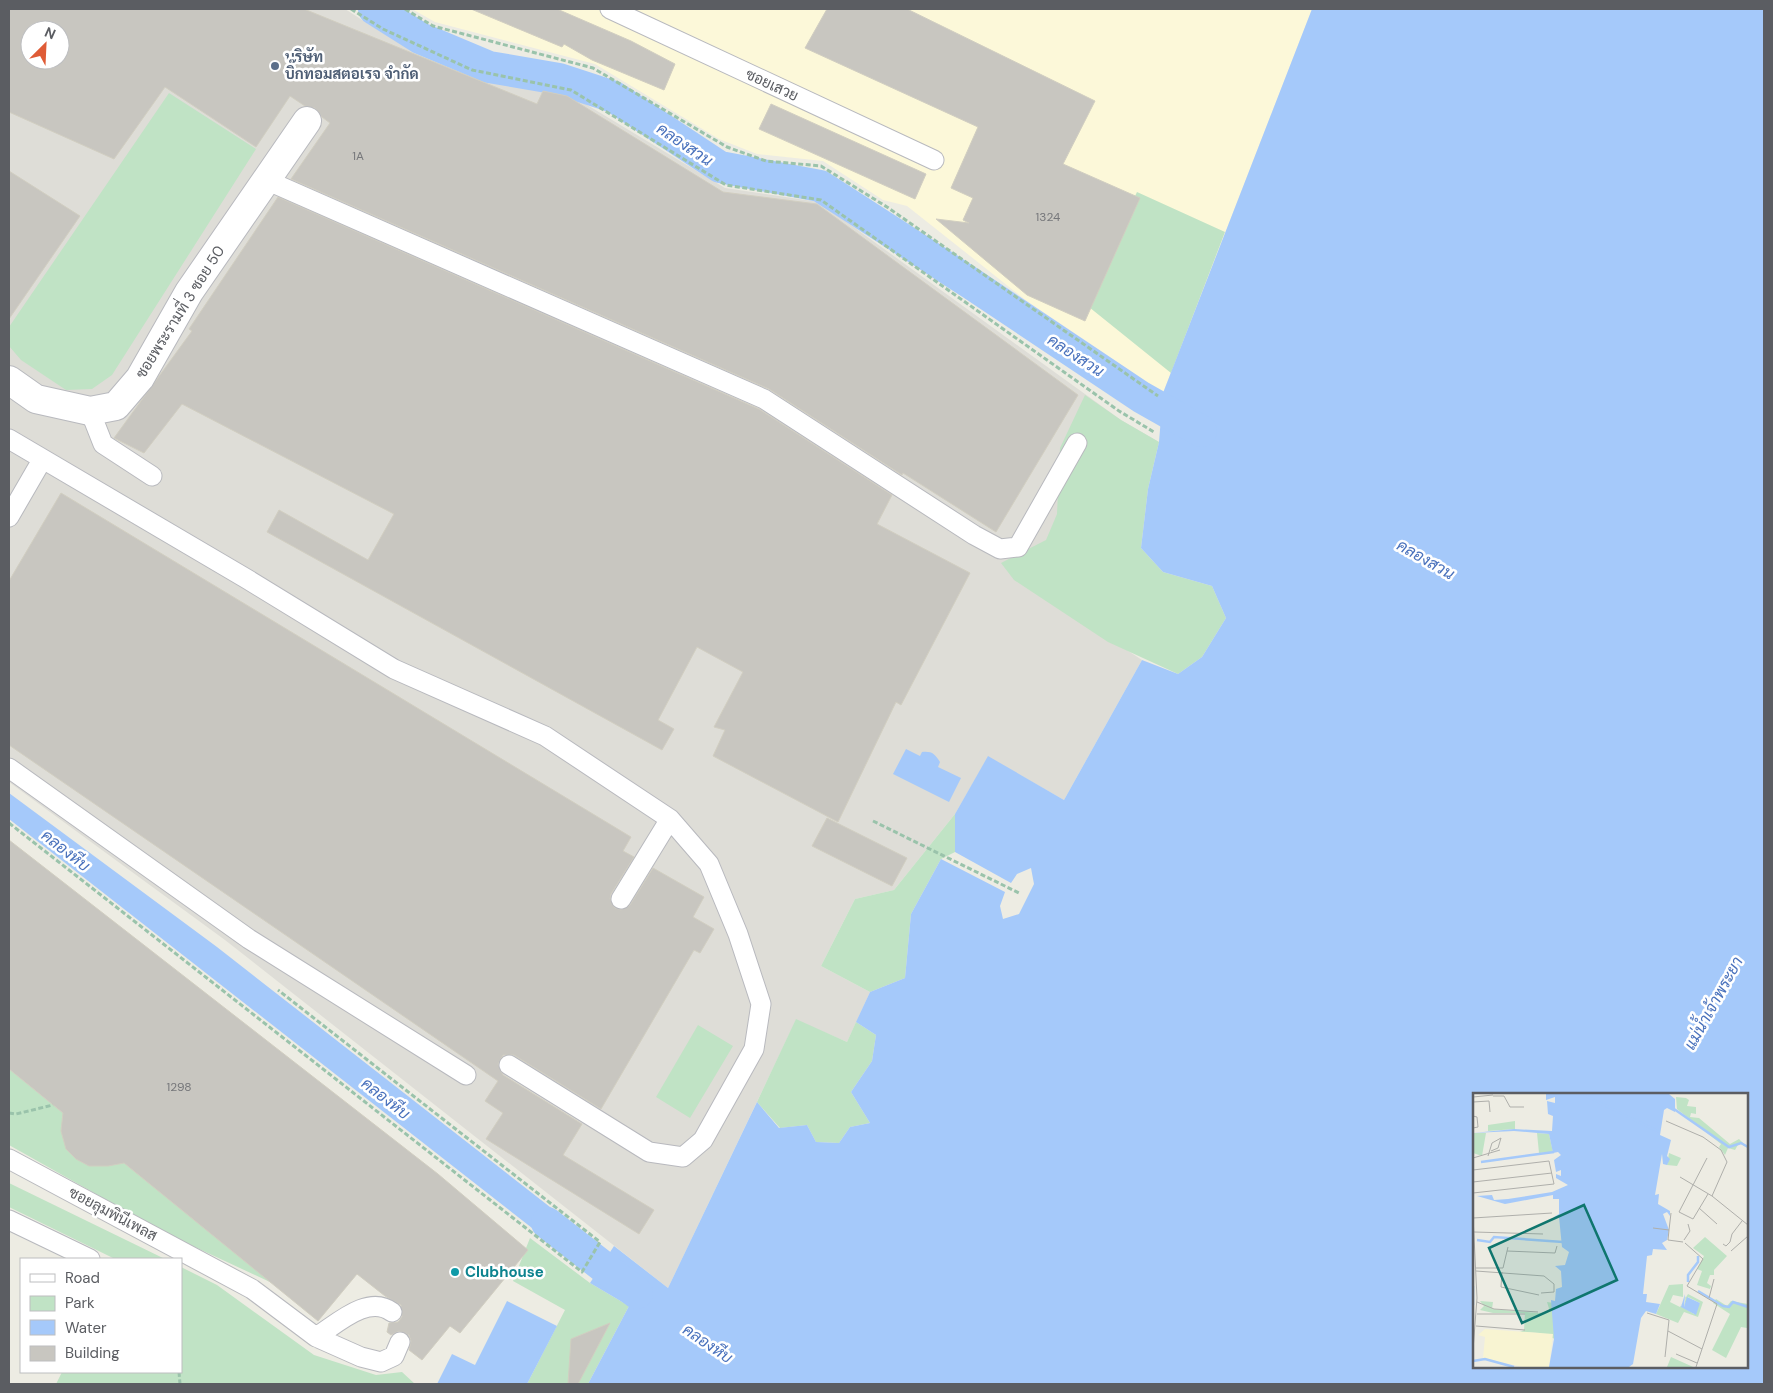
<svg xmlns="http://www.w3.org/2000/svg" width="1773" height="1393" font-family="'DM Sans',Sarabun,sans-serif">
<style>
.commercial{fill:#fcf8d9}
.industrial{fill:#deddd7;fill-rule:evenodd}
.green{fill:#c0e3c5}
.water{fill:#a5c9fa;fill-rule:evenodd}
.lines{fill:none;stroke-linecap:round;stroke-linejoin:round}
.canal{stroke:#a5c9fa;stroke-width:32}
.building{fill:#c8c6c0;stroke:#d1cec1;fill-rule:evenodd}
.lane-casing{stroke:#b8b9be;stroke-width:21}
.street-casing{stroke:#b8b9be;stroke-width:30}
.path{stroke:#9ac3ab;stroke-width:3;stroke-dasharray:5 2.5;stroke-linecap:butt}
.lane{stroke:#fff;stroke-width:19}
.street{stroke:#fff;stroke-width:28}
.service-dot{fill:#5c6f8a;stroke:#fff;stroke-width:2}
.culture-dot{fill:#0f9aa8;stroke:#fff;stroke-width:2}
.labels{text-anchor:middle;stroke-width:5;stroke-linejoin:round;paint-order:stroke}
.number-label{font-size:12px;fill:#76777a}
.service-label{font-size:15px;font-weight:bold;fill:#4e5e75;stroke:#fff;text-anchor:start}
.street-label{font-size:15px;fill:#5b5d62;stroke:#fff}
.culture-label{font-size:15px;font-weight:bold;fill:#0d838f;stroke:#fff;text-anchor:start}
.water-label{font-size:16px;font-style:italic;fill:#4971bc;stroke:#fff}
.inset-river{fill:none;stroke:#a5c9fa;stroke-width:2.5}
.inset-road{fill:none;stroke:#afafab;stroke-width:1}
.view{fill:#0f766e;fill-opacity:0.15;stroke:#0f766e;stroke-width:2.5}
.inset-edge{fill:none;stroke:#5b5d62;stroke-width:2.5}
</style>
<rect width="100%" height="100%" fill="#edece3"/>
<path class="commercial" d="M 412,9 L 1312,9 L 1163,393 L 1027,301 L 907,206 L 883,200 L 823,161 L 757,154 L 719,139 L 595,64 L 435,22 Z"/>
<path class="industrial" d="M 9,9 L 345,9 L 381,32 L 472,74 L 569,94 L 725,188 L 819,202 L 1121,420 L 1159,442 L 1069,612 L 1142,660 L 1064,800 L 988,757 L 955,814 L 894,890 L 855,899 L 821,966 L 870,992 L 847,1042 L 796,1020 L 668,1288 L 225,940 L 9,782 ZM 30,30 L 60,30 L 60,60 L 30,60 Z"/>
<path class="green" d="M 169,93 L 256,149 L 112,375 L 92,389 L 66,390 L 21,360 L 9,346 L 9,327 Z
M 1137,192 L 1225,232 L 1171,373 L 1084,303 Z
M 1085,395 L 1121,420 L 1159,442 L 1148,489 L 1141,548 L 1163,572 L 1212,586 L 1226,618 L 1202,657 L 1178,674 L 1108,642 L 1014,580 L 1001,563 L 1046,540 L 1057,514 L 1060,448 Z
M 955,814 L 955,852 L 941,859 L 911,914 L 905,978 L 870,992 L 821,966 L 855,899 L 894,890 Z
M 796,1019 L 847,1042 L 856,1022 L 876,1035 L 872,1061 L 851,1092 L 870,1123 L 850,1127 L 839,1143 L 816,1142 L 807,1125 L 780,1128 L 757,1102 Z
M 698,1025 L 733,1046 L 690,1118 L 656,1097 Z
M 9,1069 L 272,1283 L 167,1234 L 9,1145 Z
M 9,1183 L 165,1259 L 115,1259 L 9,1207 Z
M 530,1238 L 590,1283 L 629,1306 L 588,1384 L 527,1384 L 565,1310 L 513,1281 Z
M 181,1267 L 217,1285 L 314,1355 L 376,1375 L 402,1372 L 415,1384 L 56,1384 L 62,1372 L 181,1372 Z"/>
<path class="water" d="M 1312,9 L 1764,9 L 1764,1384 L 588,1384 L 629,1306 L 590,1283 L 614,1246 L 668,1288 L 757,1102 L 779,1128 L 807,1125 L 816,1142 L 839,1143 L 850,1127 L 870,1123 L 851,1092 L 872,1061 L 876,1035 L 856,1022 L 870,992 L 905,978 L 911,914 L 941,859 L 1005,892 L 1000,906 L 1003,919 L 1019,914 L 1034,884 L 1031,868 L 1017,874 L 1011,883 L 955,852 L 955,814 L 988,756 L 1064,800 L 1142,660 L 1178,674 L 1202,657 L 1226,618 L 1212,586 L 1163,572 L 1141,548 L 1148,489 L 1159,442 L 1163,393 ZM 1474,1094 L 1747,1094 L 1747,1367 L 1474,1367 Z
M 906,749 L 920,756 L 922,752 C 932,751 935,754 940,762 L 938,767 L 961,778 L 949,802 L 893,774 Z
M 9,793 L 217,947 L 591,1239 L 573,1260 L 9,819 Z
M 507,1301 L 557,1326 L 527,1384 L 437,1384 L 452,1354 L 475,1365 Z"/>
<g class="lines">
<path class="canal" d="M 374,9 L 420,38 L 489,67 L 559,79 L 614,97 L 720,167 L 820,186 L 972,284 L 1141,397 L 1201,431
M 547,1223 L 637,1293"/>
</g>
<path class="building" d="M 9,9 L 304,9 L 537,104 L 543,91 L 567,96 L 723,192 L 817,204 L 1078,395 L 996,532 L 903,473 L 902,475 L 769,389 L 291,179 L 330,123 L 322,117 L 315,108 L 305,106 L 290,96 L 256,147 L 165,87 L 114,159 L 9,112 ZM 30,30 L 60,30 L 60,60 L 30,60 Z
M 471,9 L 557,9 L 631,41 L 675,64 L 664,90 L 592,60 L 564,44 L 562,47 Z
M 827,9 L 907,9 L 1095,101 L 1063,164 L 1140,198 L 1085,321 L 1027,295 L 936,219 L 969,223 L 963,220 L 973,198 L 951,188 L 978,127 L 805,48 Z
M 771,104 L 926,174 L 915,199 L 759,129 Z
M 9,171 L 80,216 L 9,319 Z
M 278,197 L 759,409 L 892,495 L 877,524 L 970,573 L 901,705 L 896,702 L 838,822 L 713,756 L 725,730 L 714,727 L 743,672 L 697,647 L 658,720 L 674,729 L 662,750 L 267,532 L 279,510 L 368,560 L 394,514 L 182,404 L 144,453 L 114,438 L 192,331 L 189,329 Z
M 61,493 L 631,837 L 623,851 L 634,857 L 611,894 L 610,899 L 615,908 L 621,910 L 630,905 L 653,868 L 704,897 L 693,917 L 714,929 L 700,953 L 694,950 L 601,1109 L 514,1055 L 503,1055 L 498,1064 L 503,1075 L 582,1124 L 563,1155 L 654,1210 L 639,1234 L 486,1139 L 503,1113 L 485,1101 L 498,1081 L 9,745 L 9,581 Z
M 827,818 L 907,858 L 892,886 L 812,846 Z
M 9,840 L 438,1174 L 528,1250 L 460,1333 L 450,1326 L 422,1360 L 409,1350 L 411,1341 L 409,1335 L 399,1331 L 391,1335 L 387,1332 L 389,1323 L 398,1322 L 402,1317 L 401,1305 L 385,1296 L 357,1274 L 318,1321 L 124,1163 L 108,1166 L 89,1166 L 76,1159 L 66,1149 L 61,1131 L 63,1113 L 9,1069 Z
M 610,1323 L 578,1384 L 568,1384 L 571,1339 Z"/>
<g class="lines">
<g class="lane-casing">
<path id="lane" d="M 610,9 L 934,160
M 266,180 L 764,399 L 974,535 L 1000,549 L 1018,547 L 1077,443
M 90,411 L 103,444 L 152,476
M 9,439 L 247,579 L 394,669 L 545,736 L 670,819 L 709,864 L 738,934 L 761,1004 L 754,1049 L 703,1140 L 683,1157 L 649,1152 L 509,1065
M 9,517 L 42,460
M 9,768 L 249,939 L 466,1075
M 621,899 L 670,819
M 9,1159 L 252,1289 L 316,1337
M 9,1220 L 90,1259
M 392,1312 C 368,1294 337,1324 316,1337 L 361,1357 L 381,1362 L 394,1356 L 400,1342"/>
</g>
<g class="street-casing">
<path id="street" d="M 9,380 L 36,399 L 90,411 L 116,406 L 140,378 L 189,292 L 307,121"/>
</g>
<path class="path" d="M 351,9 L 383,29 L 472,70 L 571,90 L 726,185 L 821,200 L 1119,411 L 1154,432
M 405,9 L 433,26 L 593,68 L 727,147 L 766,161 L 821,166 L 887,207 L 1158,396
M 873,821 L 1019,893
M 9,823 L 582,1272 L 600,1242 L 278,990
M 9,1113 L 16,1114 L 53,1105
M 179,1372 L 180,1384"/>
<use href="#lane" class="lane"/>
<use href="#street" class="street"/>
</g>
<circle class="service-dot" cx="275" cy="66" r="5"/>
<circle class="culture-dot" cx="455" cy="1272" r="5"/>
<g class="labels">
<g class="number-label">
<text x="358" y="160">1A</text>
<text x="1048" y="221">1324</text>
<text x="179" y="1091">1298</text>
</g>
<g class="service-label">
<text x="285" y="62">บริษัท<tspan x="285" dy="17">บิ๊กทอมสตอเรจ จำกัด</tspan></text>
</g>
<g class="street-label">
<text transform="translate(772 85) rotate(25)" y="5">ซอยเสวย</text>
<text transform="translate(180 312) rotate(-58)" y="5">ซอยพระรามที่ 3 ซอย 50</text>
<text transform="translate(113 1214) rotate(28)" y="5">ซอยลุมพินีเพลส</text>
</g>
<g class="culture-label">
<text x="465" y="1277">Clubhouse</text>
</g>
<g class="water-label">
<text transform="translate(685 144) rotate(34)" y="6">คลองสวน</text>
<text transform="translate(1076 355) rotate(33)" y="6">คลองสวน</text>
<text transform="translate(1426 559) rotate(30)" y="6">คลองสวน</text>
<text transform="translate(66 850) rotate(38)" y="6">คลองหีบ</text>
<text transform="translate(1713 1003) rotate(-61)" y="6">แม่น้ำเจ้าพระยา</text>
<text transform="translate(386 1098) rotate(38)" y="6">คลองหีบ</text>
<text transform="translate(708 1343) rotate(34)" y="6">คลองหีบ</text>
</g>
</g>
<g transform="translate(1473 1093)">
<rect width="275" height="275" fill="#edece3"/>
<path d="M 203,4 L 213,5 L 216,7 L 214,13 L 223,14 L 223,21 L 218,20 L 217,24 L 226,25 L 257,51 L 266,46 L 275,55 L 266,50 L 262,57 L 255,55 L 252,62 L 246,54 L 248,51 L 204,16 ZM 42,28 L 42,36 L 15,38 L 15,32 ZM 0,40 L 13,40 L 9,63 L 0,60 ZM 64,40 L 76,41 L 80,59 L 66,60 ZM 196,60 L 208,65 L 204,73 L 194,72 ZM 232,144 L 254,163 L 241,177 L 241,182 L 237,182 L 234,190 L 238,193 L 237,196 L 224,192 L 229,178 L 224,176 L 231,163 L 220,155 ZM 210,191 L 210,204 L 200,202 L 197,209 L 207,214 L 215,201 L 230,209 L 225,224 L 211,219 L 205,230 L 183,221 L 196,192 ZM 213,203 L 211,214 L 215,204 L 227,210 L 221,221 L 208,213 ZM 243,206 L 254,213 L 258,208 L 275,211 L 274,235 L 268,234 L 253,265 L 239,257 L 257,221 L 240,210 ZM 7,208 L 20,209 L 19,216 L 65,220 L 77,219 L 74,209 L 81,210 L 82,246 L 67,240 L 47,239 L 51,237 L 52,220 L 20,220 L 7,217 L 11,213 ZM 198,264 L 218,273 L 220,274 L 194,274 Z" fill="#c0e3c5" fill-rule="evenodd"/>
<path d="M 12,236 L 80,241 L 76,274 L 50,274 L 10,265 L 12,244 L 5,242 Z" fill="#f8f4d2"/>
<path d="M 73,1 L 196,1 L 202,6 L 202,19 L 194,15 L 191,17 L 187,42 L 198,47 L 194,63 L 197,66 L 194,72 L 190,71 L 189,61 L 182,102 L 186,101 L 185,111 L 197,118 L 197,123 L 194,119 L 190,121 L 196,137 L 194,147 L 189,150 L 194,157 L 180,156 L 179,162 L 174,163 L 170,201 L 174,201 L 173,209 L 187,211 L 183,221 L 173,218 L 168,225 L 160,271 L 156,274 L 76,274 L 81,246 L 78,207 L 82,208 L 83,196 L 89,194 L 88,178 L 82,173 L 92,172 L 96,159 L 89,154 L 86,124 L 81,124 L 86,121 L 86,106 L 80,106 L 80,102 L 32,111 L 4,103 L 19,102 L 21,107 L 35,106 L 79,99 L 95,92 L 83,85 L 83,81 L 88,83 L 88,77 L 83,79 L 81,67 L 88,62 L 85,59 L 80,60 L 76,41 L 41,38 L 0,40 L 41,36 L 79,38 L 80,23 L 75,21 L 74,8 L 82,10 L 82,4 L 73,7 ZM 212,201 L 211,214 L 214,204 L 227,210 L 223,222 L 208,214 Z" fill="#a5c9fa"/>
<path class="inset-river" d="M 109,1 L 186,39M 201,16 L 256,54 L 268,50 L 275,54M 8,69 L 81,59M 4,147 L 17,149 L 21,144 L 90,149M 215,189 L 215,182 L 225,169 L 225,163M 0,193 L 0,212M 225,198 L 250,213 L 256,214 L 260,209 L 275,214M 0,268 L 12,266 L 41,274"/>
<path class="inset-road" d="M 20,3 L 31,3 L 37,14 L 51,14M 0,4 L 20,2M 0,9 L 16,8 L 17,19M 0,23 L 4,24 L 5,34 L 0,35M 193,28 L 230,44 L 248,57 L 254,69 L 239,103M 18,58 L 25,55 L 28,45M 15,63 L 19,50 L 28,45M 0,65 L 27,57M 234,65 L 206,119 L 220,126 L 235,101M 0,77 L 76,68 L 81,91 L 0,100M 207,84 L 239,103 L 275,132M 0,89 L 79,80M 226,115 L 244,131M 0,123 L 4,205 L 0,257M 0,125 L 79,120M 180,135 L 196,137 L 195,147 L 210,149M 196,137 L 198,120M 1,139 L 70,141M 211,147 L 217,138 L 215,131M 212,150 L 230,166 L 214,193 L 244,211 L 223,274M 250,151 L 253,153 L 257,149 L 259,141 L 269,128M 34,158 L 82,160 L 84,153M 258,158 L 275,143M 3,175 L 30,175 L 35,154M 3,178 L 71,183 L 81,191 L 81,199 L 68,200M 29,179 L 28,194 L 66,202M 236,205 L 241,186M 4,209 L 21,216 L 65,219M 174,220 L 196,227 L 192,264M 4,221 L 52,221M 3,233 L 52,237M 195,238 L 229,256M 203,261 L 224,270"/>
<path class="view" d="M 111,112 L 144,187 L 49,230 L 16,155 Z"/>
<rect width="275" height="275" class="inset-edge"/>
</g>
<rect width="1773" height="1393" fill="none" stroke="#5b5d62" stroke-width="20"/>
<rect x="20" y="1258" width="162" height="115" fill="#ffffff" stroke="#bdbec0"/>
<rect x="30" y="1274" width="25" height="8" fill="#ffffff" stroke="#bdbec0"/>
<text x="65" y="1283" font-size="15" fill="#5b5d62">Road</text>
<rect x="30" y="1296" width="25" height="15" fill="#c0e3c5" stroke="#bdbec0"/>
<text x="65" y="1308" font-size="15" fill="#5b5d62">Park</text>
<rect x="30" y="1320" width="25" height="15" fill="#a5c9fa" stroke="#bdbec0"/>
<text x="65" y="1333" font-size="15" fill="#5b5d62">Water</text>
<rect x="30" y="1346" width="25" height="15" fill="#c8c6c0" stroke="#bdbec0"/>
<text x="65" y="1358" font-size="15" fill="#5b5d62">Building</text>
<g transform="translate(45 45) rotate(24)"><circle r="24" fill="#ffffff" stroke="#bdbec0"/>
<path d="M0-4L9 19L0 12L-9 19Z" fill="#df5b36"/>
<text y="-8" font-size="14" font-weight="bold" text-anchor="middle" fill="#5b5d62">N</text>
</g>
</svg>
